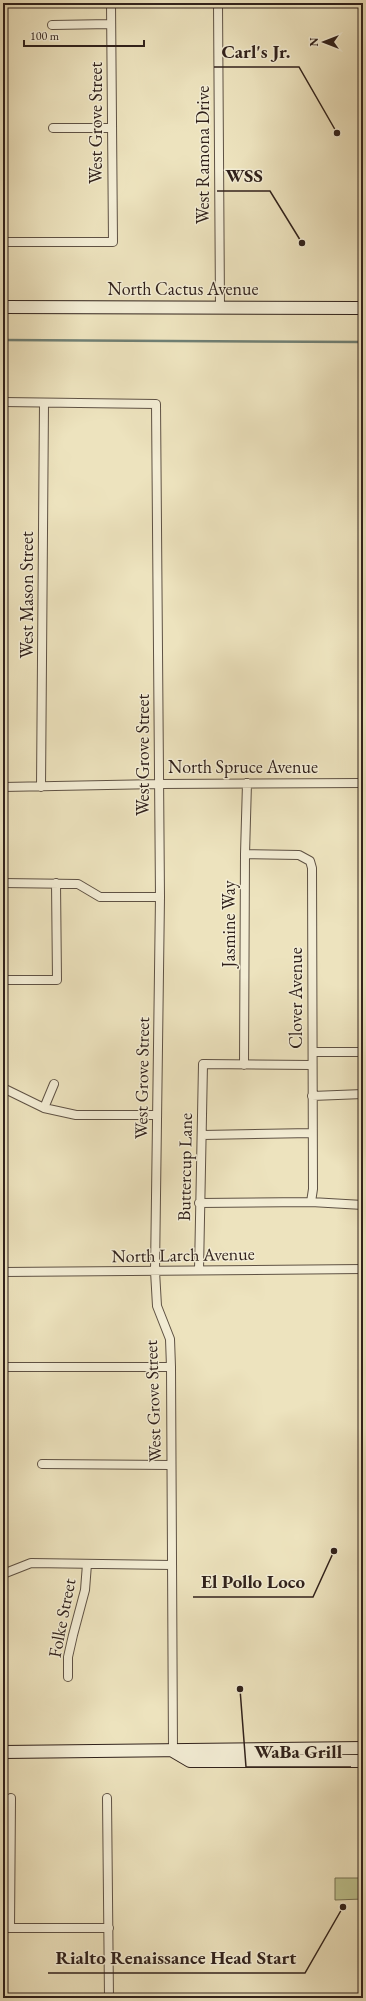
<svg xmlns="http://www.w3.org/2000/svg" width="366" height="2001" font-family="'EB Garamond',serif">
<style>
.green{fill:#bdc28e;stroke:#767254}
.lines{fill:none;stroke-linecap:round;stroke-linejoin:round}
.stream{stroke:#6f7f74;stroke-width:2.5}
.street-casing{stroke:#5f5244;stroke-width:10}
.secondary-casing{stroke:#30211b;stroke-width:14}
.street{stroke:#f3edd5;stroke-width:8}
.secondary{stroke:#f3edd5;stroke-width:12}
.labels{text-anchor:middle;stroke-width:3;stroke-linejoin:round;paint-order:stroke}
.street-label{font-size:18px;fill:#30211b;stroke:#f3edd5}
.leader{fill:none;stroke:#30211b;stroke-width:1.5}
.callout-dot{fill:#30211b;stroke:#f3edd5;stroke-width:1.5}
.callout-label{font-size:19px;text-anchor:middle;font-weight:bold;fill:#30211b;stroke:#f3edd5;stroke-width:3;stroke-linejoin:round;paint-order:stroke}
</style>
<rect width="100%" height="100%" fill="#ede3be"/>
<filter id="stains"><feTurbulence type="fractalNoise" baseFrequency=".005" numOctaves="4"/><feColorMatrix values="0 0 0 0 .2 0 0 0 0 .09 0 0 0 0 .02 0 0 0 .5 -.17"/></filter>
<radialGradient id="worn" r=".72"><stop offset=".6" stop-color="#630" stop-opacity="0"/><stop offset="1" stop-color="#630" stop-opacity=".3"/></radialGradient>
<path class="green" d="M 335,1878 L 363,1878 L 363,1899 L 335,1900 Z"/>
<g class="lines">
<path class="stream" d="M 3,340 L 363,342"/>
<g class="street-casing">
<path id="street" d="M 218,3 L 220,307
M 52,25 L 111,24
M 53,128 L 111,128
M 3,242 L 113,242 L 111,3
M 3,402 L 156,404 L 160,897 L 155,1271 L 157,1306 L 170,1339 L 171,1367 L 173,1751
M 3,787 L 159,784 L 363,783
M 41,787 L 44,403
M 245,854 L 299,855 L 310,861 L 312,868 L 313,1189 L 311,1202
M 3,883 L 78,884 L 100,897 L 160,897
M 3,980 L 57,980 L 56,883
M 313,1052 L 363,1052
M 244,1065 L 245,854 L 247,783
M 3,1088 L 44,1108 L 76,1115 L 157,1115
M 312,1096 L 363,1094
M 44,1108 L 54,1084
M 202,1135 L 312,1133
M 199,1203 L 311,1202 L 363,1205
M 199,1270 L 203,1064 L 312,1065
M 3,1272 L 363,1269
M 3,1367 L 171,1367
M 42,1464 L 171,1465
M 3,1574 L 31,1563 L 172,1565
M 68,1677 L 68,1657 L 73,1635 L 85,1590 L 87,1564
M 107,1798 L 109,1998
M 3,1928 L 109,1928
M 10,1928 L 11,1798"/>
</g>
<g class="secondary-casing">
<path id="secondary" d="M 3,307 L 363,308
M 173,1751 L 190,1761 L 363,1761
M 3,1752 L 363,1748"/>
</g>
<use href="#street" class="street"/>
<use href="#secondary" class="secondary"/>
</g>
<g class="labels">
<g class="street-label">
<text transform="translate(96 123) rotate(-90)" y="6">West Grove Street</text>
<text transform="translate(203 155) rotate(-90)" y="6">West Ramona Drive</text>
<text x="183" y="295">North Cactus Avenue</text>
<text transform="translate(27 595) rotate(-90)" y="6">West Mason Street</text>
<text transform="translate(143 755) rotate(-90)" y="6">West Grove Street</text>
<text x="243" y="773">North Spruce Avenue</text>
<text transform="translate(229 924) rotate(-90)" y="6">Jasmine Way</text>
<text transform="translate(296 998) rotate(-90)" y="6">Clover Avenue</text>
<text transform="translate(142 1078) rotate(-89)" y="6">West Grove Street</text>
<text transform="translate(185 1167) rotate(-89)" y="6">Buttercup Lane</text>
<text transform="translate(183 1255) rotate(-1)" y="6">North Larch Avenue</text>
<text transform="translate(153 1401) rotate(-92)" y="6">West Grove Street</text>
<text transform="translate(62 1618) rotate(-79)" y="6">Folke Street</text>
</g>
</g>
<path class="leader" d="M337 133L299 67H214M302 243L270 191H217M334 1551L313 1597H193M240 1689L246 1767H351M343 1907L305 1973H48"/>
<g class="callout-dot">
<circle cx="337" cy="133" r="4"/>
<circle cx="302" cy="243" r="4"/>
<circle cx="334" cy="1551" r="4"/>
<circle cx="240" cy="1689" r="4"/>
<circle cx="343" cy="1907" r="4"/>
</g>
<g class="callout-label">
<text x="256" y="58">Carl's Jr.</text>
<text x="244" y="182">WSS</text>
<text x="253" y="1588">El Pollo Loco</text>
<text x="298" y="1758">WaBa Grill</text>
<text x="176" y="1964">Rialto Renaissance Head Start</text>
</g>
<rect width="366" height="2001" fill="none" stroke="#ede3be" stroke-width="16"/>
<rect x="4" y="4" width="358" height="1993" fill="none" stroke="#30211b" stroke-width="2"/>
<rect x="8" y="8" width="350" height="1985" fill="none" stroke="#30211b"/>
<g transform="translate(324 42) rotate(270)" stroke="#f3edd5" stroke-width="3" paint-order="stroke">
<path d="M0-3L7 15L0 10L-7 15Z" fill="#30211b"/>
<text y="-6" font-size="11" font-weight="bold" text-anchor="middle" fill="#30211b">N</text>
</g>
<path d="M24 40v6h120v-6" fill="none" stroke="#30211b" stroke-width="2"/>
<text x="30" y="40" font-size="12" fill="#30211b" stroke="#f3edd5" stroke-width="3" paint-order="stroke">100 m</text>
<rect width="100%" height="100%" filter="url(#stains)"/>
<rect width="100%" height="100%" fill="url(#worn)"/>
</svg>
